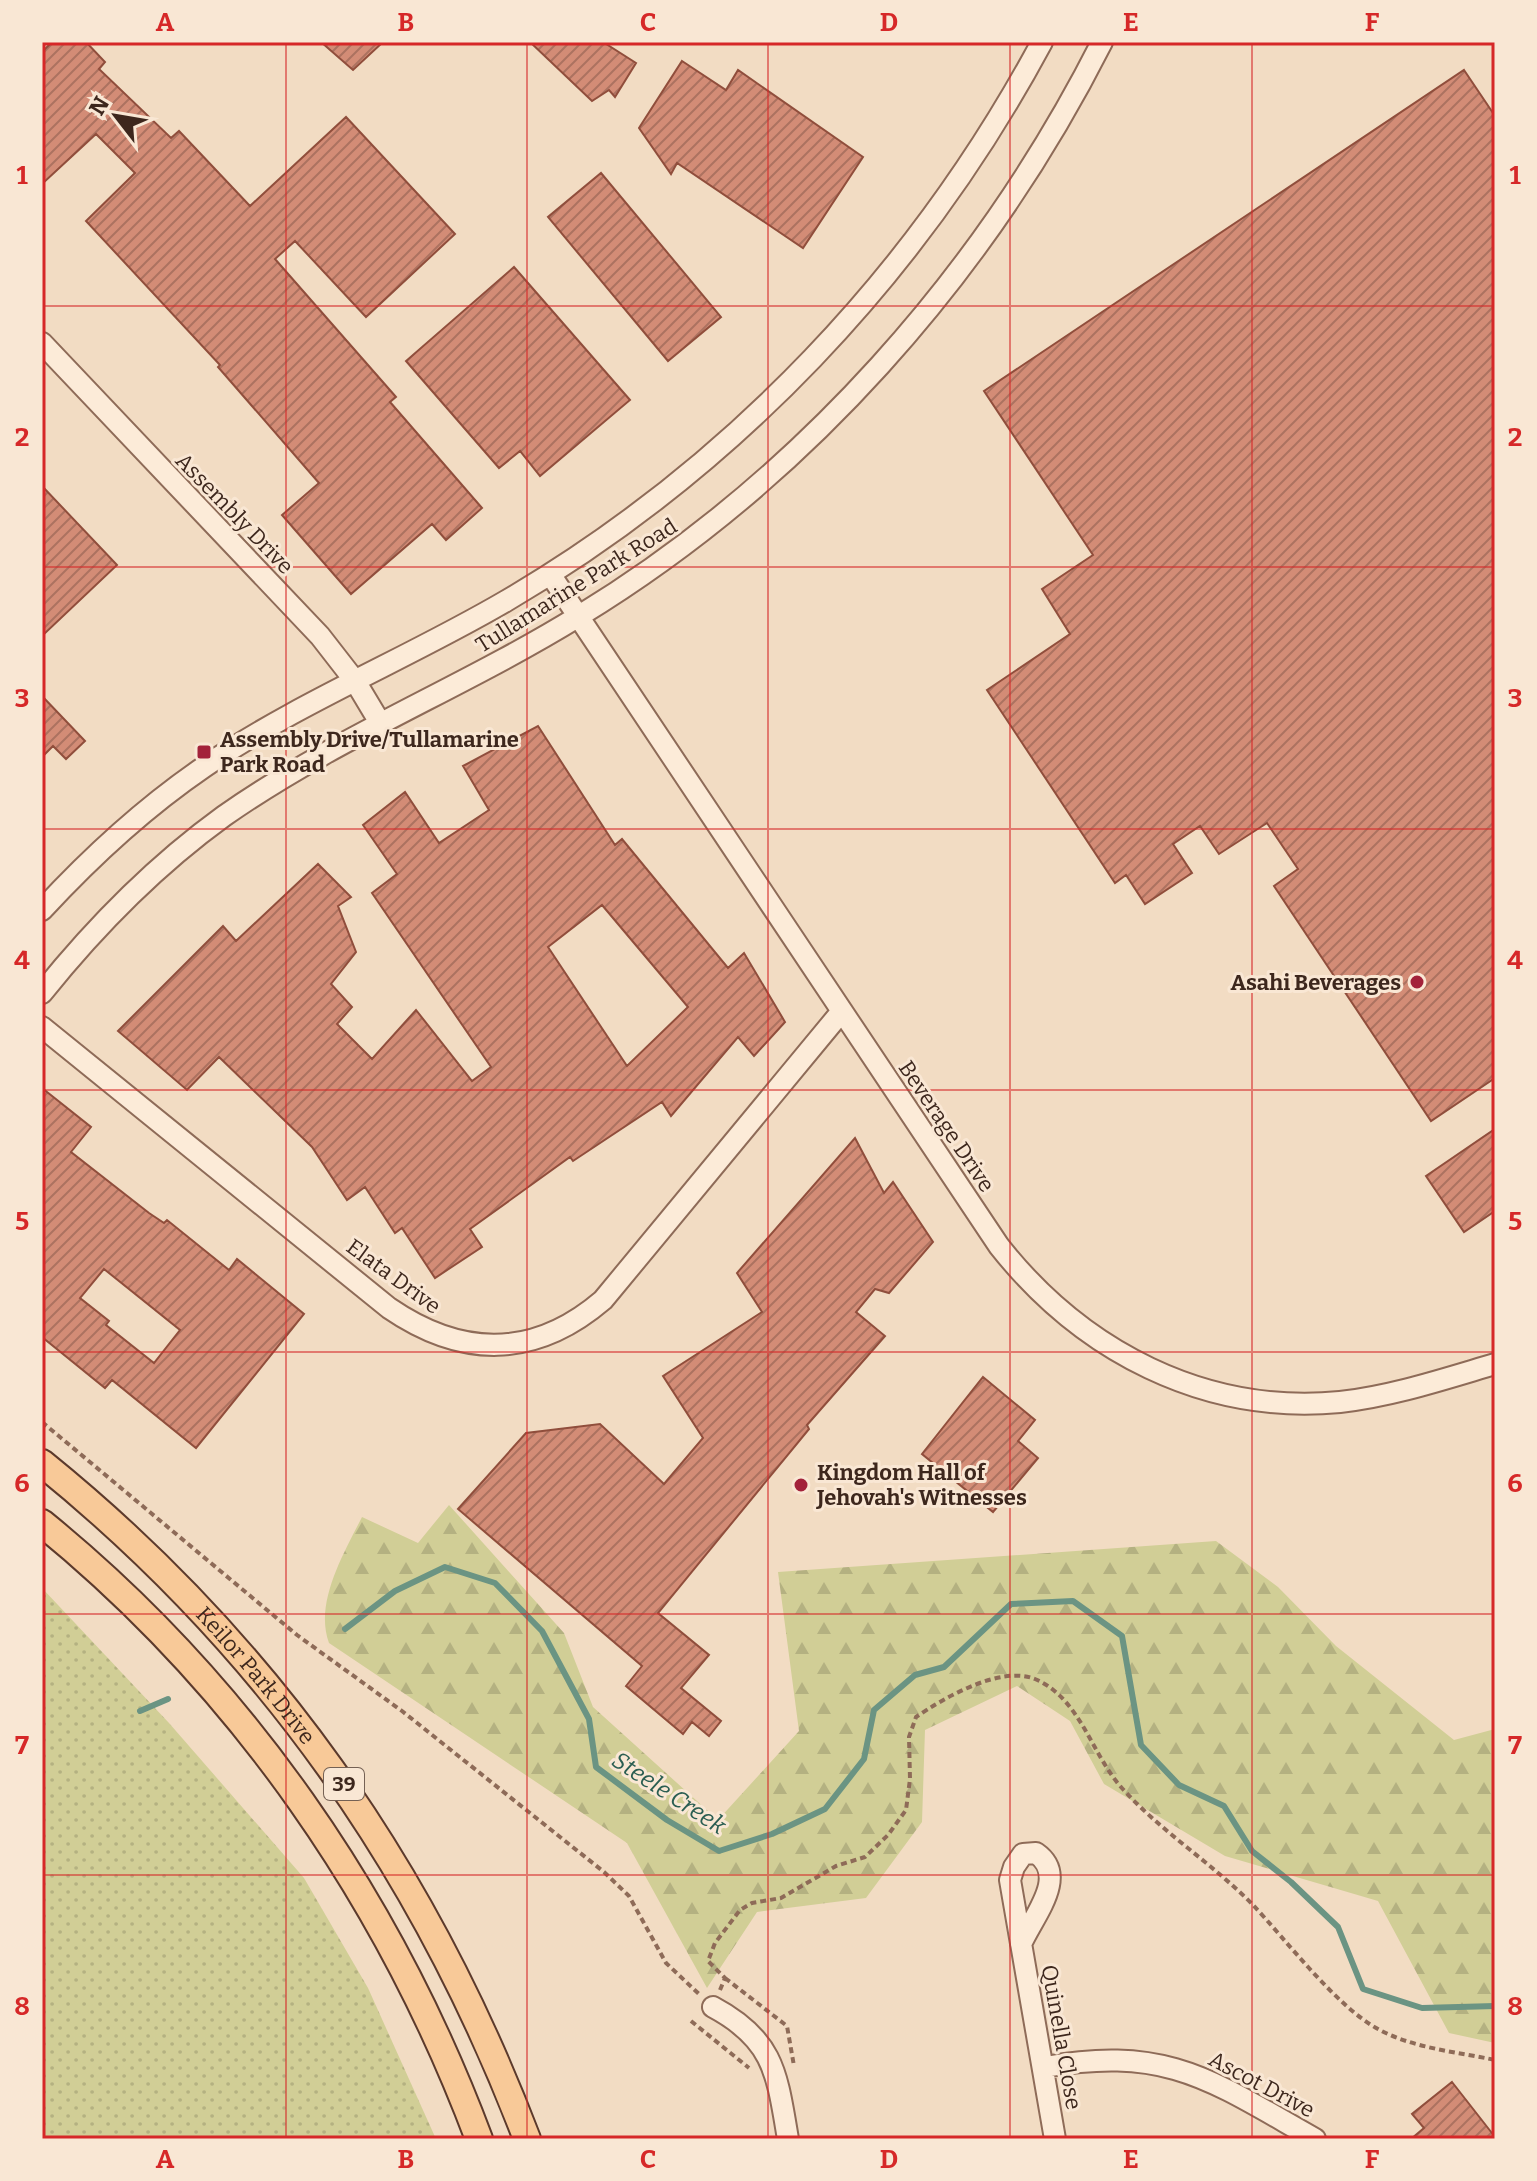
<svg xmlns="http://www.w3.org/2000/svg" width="1537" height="2181" font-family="Bitter,serif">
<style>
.grass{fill:url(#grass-dots)}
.forest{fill:url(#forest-firs)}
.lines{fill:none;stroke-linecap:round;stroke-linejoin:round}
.stream{stroke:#6b9483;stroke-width:6}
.building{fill:url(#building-hatch);stroke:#904e3c;stroke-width:2;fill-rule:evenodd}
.minor-casing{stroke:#8e6b58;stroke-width:24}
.major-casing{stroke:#5c3a2c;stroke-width:30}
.path{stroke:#8e6b58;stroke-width:4;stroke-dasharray:6 4;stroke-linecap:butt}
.minor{stroke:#fcebd8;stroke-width:20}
.major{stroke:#f8c998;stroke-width:26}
.grid{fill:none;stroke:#d62828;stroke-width:2;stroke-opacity:0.55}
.poi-dot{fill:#a3223a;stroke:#f9e7d4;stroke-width:3}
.labels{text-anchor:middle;stroke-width:6;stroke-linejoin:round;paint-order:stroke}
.shield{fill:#f9e7d4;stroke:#756154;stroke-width:2}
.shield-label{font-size:20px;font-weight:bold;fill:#3d271d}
.street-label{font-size:22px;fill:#3d271d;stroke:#f9e7d4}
.poi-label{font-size:22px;font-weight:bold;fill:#3d271d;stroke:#f9e7d4;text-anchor:start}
.water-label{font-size:24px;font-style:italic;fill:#2b5e52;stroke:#f9e7d4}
.neatline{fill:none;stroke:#d62828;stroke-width:3}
.grid-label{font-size:26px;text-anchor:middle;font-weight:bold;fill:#d62828}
</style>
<defs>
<pattern id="grass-dots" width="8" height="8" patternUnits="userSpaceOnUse" patternTransform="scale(2)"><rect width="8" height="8" fill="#d1ce96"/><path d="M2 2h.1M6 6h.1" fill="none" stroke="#b4b181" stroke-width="1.8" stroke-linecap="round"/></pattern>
<pattern id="forest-firs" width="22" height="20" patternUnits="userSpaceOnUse" patternTransform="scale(2)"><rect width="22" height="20" fill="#d1ce96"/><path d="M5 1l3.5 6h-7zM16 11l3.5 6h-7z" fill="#b4b181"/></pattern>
<pattern id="building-hatch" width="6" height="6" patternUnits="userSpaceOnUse" patternTransform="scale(2)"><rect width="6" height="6" fill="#d38c76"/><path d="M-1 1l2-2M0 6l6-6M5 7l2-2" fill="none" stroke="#ac7260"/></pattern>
</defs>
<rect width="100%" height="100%" fill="#f2dcc3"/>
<path class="grass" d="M 42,1588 L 169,1723 L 304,1878 L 368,1988 L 436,2139 L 42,2139 Z"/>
<path class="forest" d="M 449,1505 L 564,1633 L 593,1707 L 718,1820 L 799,1731 L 778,1572 L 1216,1541 L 1278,1587 L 1336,1646 L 1454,1740 L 1495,1729 L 1495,2043 L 1449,2033 L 1378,1901 L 1225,1856 L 1104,1784 L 1070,1721 L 1017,1686 L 925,1730 L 922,1822 L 866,1898 L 757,1912 L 707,1988 L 627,1843 L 329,1643 C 314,1603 344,1553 362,1517 L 418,1543 Z"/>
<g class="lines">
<path class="stream" d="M 345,1629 L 395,1591 L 445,1567 L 495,1583 L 542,1631 L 589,1719 L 596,1767 L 667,1820 L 719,1851 L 772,1834 L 825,1809 L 864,1759 L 874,1710 L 915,1675 L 944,1667 L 1011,1604 L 1073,1601 L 1122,1636 L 1141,1745 L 1179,1785 L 1224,1806 L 1252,1851 L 1291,1882 L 1338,1927 L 1363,1989 L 1422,2008 L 1495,2006
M 140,1711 L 168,1699"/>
</g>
<path class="building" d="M 52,42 L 86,42 L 105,62 L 99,69 L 171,138 L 179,131 L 250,206 L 346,117 L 455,234 L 366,317 L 295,241 L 275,259 L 396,397 L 390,402 L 482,508 L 446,540 L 432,524 L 351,594 L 282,515 L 319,483 L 218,367 L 220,365 L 86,221 L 135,173 L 96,134 L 42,184 L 42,52 Z
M 321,42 L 383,42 L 353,70 Z
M 530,42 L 603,42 L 636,63 L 615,97 L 609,90 L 592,101 Z
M 682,61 L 726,90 L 738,70 L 863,157 L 803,248 L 677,163 L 671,174 L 639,128 Z
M 1464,70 L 1495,116 L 1495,1078 L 1431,1121 L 1274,886 L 1298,869 L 1267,823 L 1219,854 L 1200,826 L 1173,844 L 1192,873 L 1145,904 L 1126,875 L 1115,883 L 987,690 L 1070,634 L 1042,589 L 1093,555 L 984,391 Z
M 601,173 L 721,317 L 668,361 L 548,217 Z
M 514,267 L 630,400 L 540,476 L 520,451 L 499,468 L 406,361 Z
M 42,486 L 117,565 L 42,636 Z
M 42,696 L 85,741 L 66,759 L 53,746 L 42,757 Z
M 538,726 L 615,845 L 622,839 L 728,968 L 744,953 L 785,1022 L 754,1056 L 738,1037 L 671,1116 L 662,1102 L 573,1161 L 570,1157 L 470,1229 L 482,1247 L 435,1278 L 402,1228 L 395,1233 L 365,1187 L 347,1200 L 312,1147 L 219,1057 L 187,1090 L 118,1031 L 223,926 L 236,941 L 318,864 L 351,897 L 338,906 L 356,952 L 331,984 L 352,1007 L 337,1024 L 372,1059 L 416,1010 L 472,1081 L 491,1067 L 372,893 L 397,874 L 363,825 L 405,792 L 439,843 L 489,810 L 463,766 ZM 602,905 L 688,1007 L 627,1066 L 548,947 Z
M 42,1088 L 91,1127 L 71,1152 L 149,1213 L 164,1223 L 167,1220 L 229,1270 L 237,1259 L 304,1314 L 196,1448 L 112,1380 L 105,1388 L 42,1337 ZM 104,1269 L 180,1330 L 154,1363 L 106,1325 L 109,1321 L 80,1298 Z
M 1495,1129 L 1495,1211 L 1464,1232 L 1426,1176 Z
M 855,1138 L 884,1193 L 893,1182 L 933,1242 L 889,1293 L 875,1289 L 856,1312 L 885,1336 L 807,1425 L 809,1429 L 658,1613 L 709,1655 L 681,1688 L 721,1721 L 709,1736 L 692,1722 L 683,1734 L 626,1686 L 642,1666 L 458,1509 L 526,1433 L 600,1424 L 664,1484 L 703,1438 L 663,1376 L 762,1312 L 737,1273 Z
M 983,1377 L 1035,1420 L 1018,1441 L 1038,1458 L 993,1512 L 922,1454 Z
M 1452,2082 L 1495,2137 L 1495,2139 L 1411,2139 L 1424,2128 L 1412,2114 Z"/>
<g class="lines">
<g class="minor-casing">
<path id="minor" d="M 42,343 L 320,636 L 355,681 L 382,726
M 550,574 L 999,1246 C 1082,1351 1204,1415 1340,1402 C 1393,1396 1444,1379 1495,1364
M 42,910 C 91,857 144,808 204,767 C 299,702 407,659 506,601 C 733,468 918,273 1042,42
M 42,993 C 95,927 155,866 224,816 C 335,738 464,687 579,616 C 802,480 984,275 1102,42
M 42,1027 L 389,1308 C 462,1358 534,1359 603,1300 L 842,1011
M 1021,1944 C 1034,1915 1069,1876 1036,1853 L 1023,1854 L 1014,1867 L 1010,1880 L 1055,2139
M 713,2007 C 775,2040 777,2075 788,2139
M 1045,2067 C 1168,2045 1212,2081 1315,2139"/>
</g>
<g class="major-casing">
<g id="major">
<path id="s1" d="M 42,1463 C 267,1645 424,1869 527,2139"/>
<path d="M 42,1523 C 241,1685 389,1899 479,2139"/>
</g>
</g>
<path class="path" d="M 42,1422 L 297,1635 L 402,1711 L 604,1872 L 629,1896 L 666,1963 L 700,1995
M 725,1978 L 787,2026 L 794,2066
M 720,1990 L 725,1978 L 708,1961 L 715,1943 L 740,1910 L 752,1903 L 781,1898 L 836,1866 L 865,1857 L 888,1835 L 906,1810 L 910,1779 L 909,1737 L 916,1717 C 944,1698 1000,1665 1035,1679 C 1080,1698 1091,1753 1121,1787 C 1160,1831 1212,1863 1253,1905 C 1286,1940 1337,2007 1378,2029 C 1412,2048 1457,2052 1495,2060
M 691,2021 L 749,2068"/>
<use href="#minor" class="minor"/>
<use href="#major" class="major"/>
</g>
<path class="grid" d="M 286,42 L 286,2139M 527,42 L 527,2139M 768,42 L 768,2139M 1010,42 L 1010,2139M 1252,42 L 1252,2139M 42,306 L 1495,306M 42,567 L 1495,567M 42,829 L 1495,829M 42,1090 L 1495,1090M 42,1352 L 1495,1352M 42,1614 L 1495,1614M 42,1875 L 1495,1875"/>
<g class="poi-dot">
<rect x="196" y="744" width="16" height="16" rx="4"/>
<circle cx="1417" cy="982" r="8"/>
<circle cx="801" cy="1485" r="8"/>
</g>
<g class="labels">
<rect class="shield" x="324" y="1768" width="40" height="32" rx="6"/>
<g class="shield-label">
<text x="344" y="1791">39</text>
</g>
<g class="street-label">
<text transform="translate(235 513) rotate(46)" y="8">Assembly Drive</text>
<text transform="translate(576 585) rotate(-32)" y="8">Tullamarine Park Road</text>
<text transform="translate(947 1126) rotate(56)" y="8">Beverage Drive</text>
<text transform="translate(394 1276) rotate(36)" y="8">Elata Drive</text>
<text dy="8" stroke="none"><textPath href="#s1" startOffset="302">Keilor Park Drive</textPath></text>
<text transform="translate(1062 2037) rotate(80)" y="8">Quinella Close</text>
<text transform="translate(1262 2084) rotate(28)" y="8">Ascot Drive</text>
</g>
<g class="poi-label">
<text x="220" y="747">Assembly Drive/Tullamarine<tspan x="220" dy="25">Park Road</tspan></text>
<text x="1401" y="990" text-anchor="end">Asahi Beverages</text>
<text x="817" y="1480">Kingdom Hall of<tspan x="817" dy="25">Jehovah's Witnesses</tspan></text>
</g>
<g class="water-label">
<text transform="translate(669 1793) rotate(33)" y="8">Steele Creek</text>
</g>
</g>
<rect width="1537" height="2181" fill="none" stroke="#f9e7d4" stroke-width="88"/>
<g transform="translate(116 116) rotate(301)" stroke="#f9e7d4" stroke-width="6" paint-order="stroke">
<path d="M0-6L14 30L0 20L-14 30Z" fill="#3d271d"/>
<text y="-12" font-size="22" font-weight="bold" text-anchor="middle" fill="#3d271d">N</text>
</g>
<rect x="44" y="44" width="1449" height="2093" class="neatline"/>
<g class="grid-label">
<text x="165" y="31">A</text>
<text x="406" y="31">B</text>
<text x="648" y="31">C</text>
<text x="889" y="31">D</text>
<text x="1131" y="31">E</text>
<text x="1372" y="31">F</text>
<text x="22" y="184">1</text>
<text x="1515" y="184">1</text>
<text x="22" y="446">2</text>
<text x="1515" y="446">2</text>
<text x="22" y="707">3</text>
<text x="1515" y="707">3</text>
<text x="22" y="969">4</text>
<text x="1515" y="969">4</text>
<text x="22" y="1230">5</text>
<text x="1515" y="1230">5</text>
<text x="22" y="1492">6</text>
<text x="1515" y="1492">6</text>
<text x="22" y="1754">7</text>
<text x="1515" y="1754">7</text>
<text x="22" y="2015">8</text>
<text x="1515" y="2015">8</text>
<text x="165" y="2168">A</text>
<text x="406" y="2168">B</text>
<text x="648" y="2168">C</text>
<text x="889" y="2168">D</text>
<text x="1131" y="2168">E</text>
<text x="1372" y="2168">F</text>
</g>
</svg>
